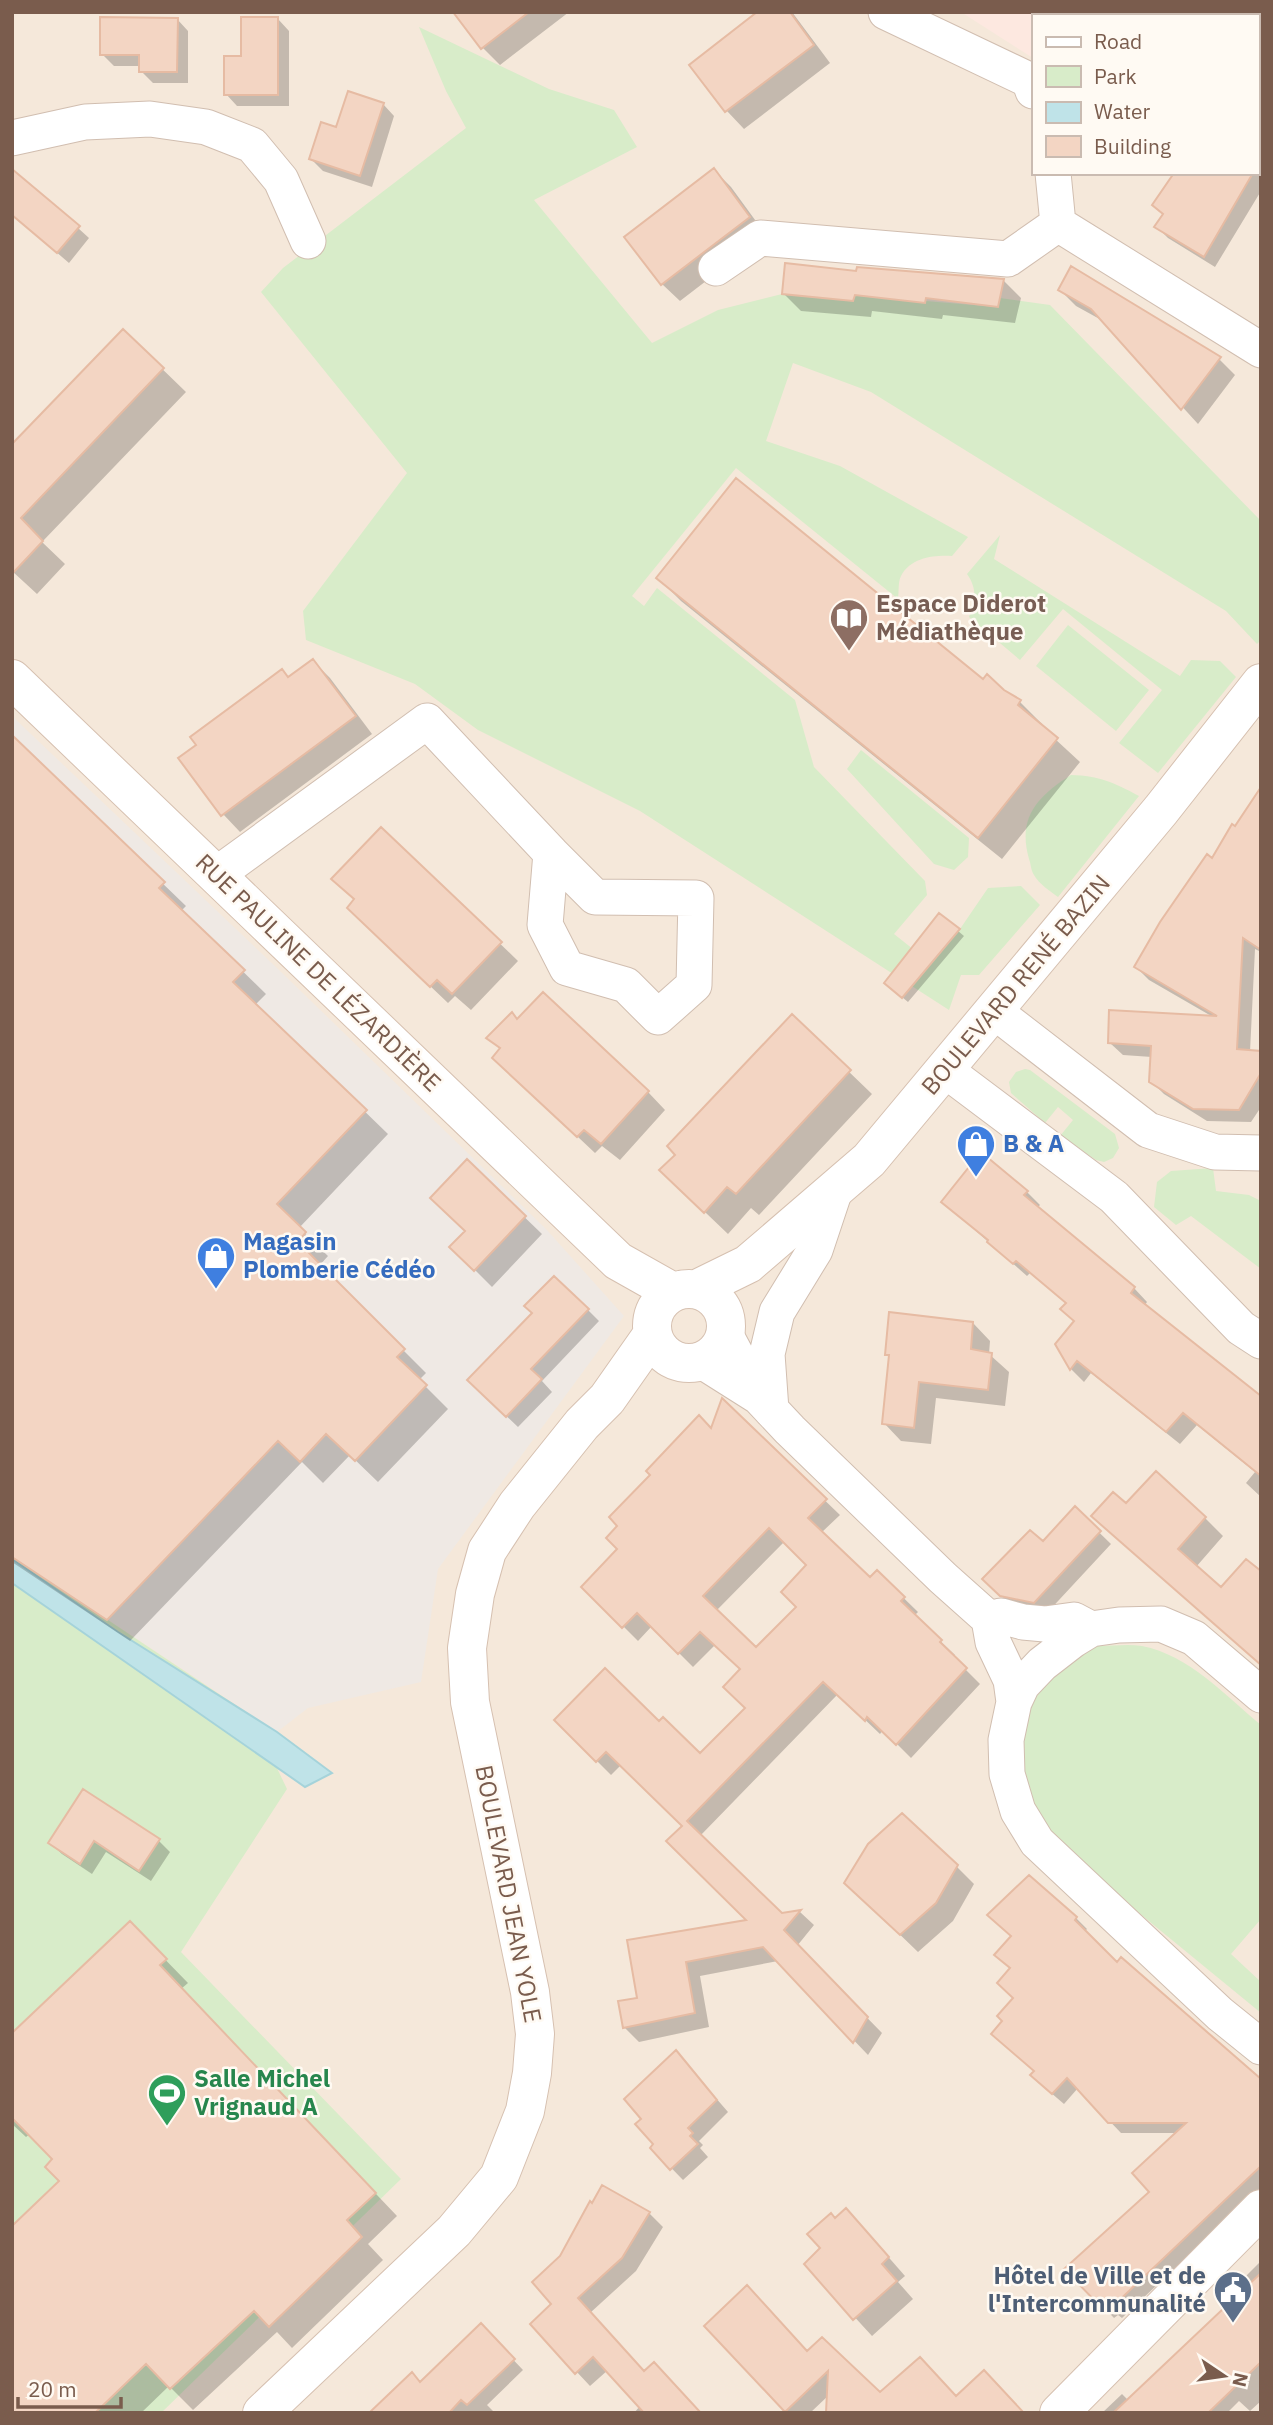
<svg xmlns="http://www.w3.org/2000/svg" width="1273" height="2425" font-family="'IBM Plex Sans',sans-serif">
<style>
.residential{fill:#f5e8da;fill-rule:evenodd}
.commercial{fill:#fde8e0}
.industrial{fill:#efe9e4}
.green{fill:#d8ecc9}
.water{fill:#bfe3e8;stroke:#a5d3da;stroke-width:2}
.shadow{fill:#0003;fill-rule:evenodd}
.building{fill:#f3d5c3;stroke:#e6bba3;stroke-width:2;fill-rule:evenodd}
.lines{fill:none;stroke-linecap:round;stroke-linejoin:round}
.street-casing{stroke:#d1beb0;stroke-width:37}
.secondary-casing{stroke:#d6c0b0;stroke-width:40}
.street{stroke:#fff;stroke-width:35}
.secondary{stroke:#fff;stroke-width:38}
.labels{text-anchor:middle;stroke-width:5;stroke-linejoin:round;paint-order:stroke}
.education-label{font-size:24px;font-weight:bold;fill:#785e54;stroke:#fffaf3;text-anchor:start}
.street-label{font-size:24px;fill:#7a5c4d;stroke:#fffaf3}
.shop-label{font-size:24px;font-weight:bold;fill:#366cbe;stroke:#fffaf3;text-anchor:start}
.leisure-label{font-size:24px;font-weight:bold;fill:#27864d;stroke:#fffaf3;text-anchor:start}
.service-label{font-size:24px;font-weight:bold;fill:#4e5e75;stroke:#fffaf3;text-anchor:end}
</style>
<rect width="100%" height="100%" fill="#fdf6ec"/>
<path class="residential" d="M 12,12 L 1261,12 L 1261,2413 L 12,2413 ZM 1033,16 L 1257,16 L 1257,173 L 1033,173 Z"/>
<path class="commercial" d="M 961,12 L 1214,12 L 1213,16 L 1033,16 L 1033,58 Z"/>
<path class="industrial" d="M 12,716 L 278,969 L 546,1229 L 624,1316 L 438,1569 L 421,1682 L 308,1708 L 277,1732 L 12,1556 Z"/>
<path class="green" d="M 419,27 L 549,89 L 614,110 L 637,147 L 534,200 L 652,343 L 718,310 L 782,294 L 853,301 L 855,295 L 997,307 L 1000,298 L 1050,305 L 1261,521 L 1261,640 L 1257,644 L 1226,611 L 871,392 L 793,363 L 766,441 L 840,466 L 968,537 L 952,556 C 935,555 911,557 901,576 C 898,581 899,592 898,599 L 736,468 L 632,596 L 644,606 L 657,588 L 795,700 L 814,767 L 925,881 L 927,895 L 894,934 L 928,961 L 933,961 L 960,929 L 988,888 L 1021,886 L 1040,905 L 979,975 L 961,975 L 949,1010 L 640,811 L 478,730 L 415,684 L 306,640 L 303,611 L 407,473 L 261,292 L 283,268 L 466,128 L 446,91 Z
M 1000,535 L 994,559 L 1180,676 L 1191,660 L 1220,661 L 1236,677 L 1158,773 L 1119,743 L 1162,690 L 1063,609 L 1020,660 L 969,617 C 976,601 977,588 967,574 Z
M 1068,625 L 1149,690 L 1116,731 L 1036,666 Z
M 861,750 L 969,838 L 968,857 L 954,870 L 934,864 L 847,769 Z
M 1071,775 C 1100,776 1113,782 1139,796 L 1058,897 C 1050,891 1039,884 1034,875 C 1031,871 1031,864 1029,859 C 1017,817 1038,796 1071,775 Z
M 1025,1069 L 1030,1070 L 1115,1134 L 1119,1148 L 1113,1158 L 1104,1162 L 1096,1160 L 1060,1136 L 1073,1120 L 1058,1107 L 1045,1123 L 1011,1093 L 1009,1082 L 1016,1072 Z
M 1213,1168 L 1216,1191 L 1249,1195 L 1261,1201 L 1261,1269 L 1191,1216 L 1176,1225 L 1154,1207 L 1157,1182 L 1171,1171 Z
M 12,1556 L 252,1716 L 287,1789 L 181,1952 L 401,2179 L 161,2413 L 12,2413 Z
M 1098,1646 C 1112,1646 1128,1644 1142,1646 C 1189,1655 1226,1696 1261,1725 L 1261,1919 L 1231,1954 L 1261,1982 L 1261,2013 L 1050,1840 L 1018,1778 L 1024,1701 L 1060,1665 Z"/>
<path class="water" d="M 12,1559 L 118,1632 L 277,1732 L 332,1773 L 305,1787 L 12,1583 Z"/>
<path class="shadow" d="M 455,12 L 569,12 L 500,65 L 483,48 Z
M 760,12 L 792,12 L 830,63 L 744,129 L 727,111 L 692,66 Z
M 177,19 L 188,31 L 188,83 L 153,83 L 141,71 L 141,66 L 114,66 L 102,54 Z
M 278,19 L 289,31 L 289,106 L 237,106 L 226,94 L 242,58 Z
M 383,104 L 394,116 L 372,187 L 323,171 L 311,159 L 337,130 Z
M 1257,129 L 1261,132 L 1261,191 L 1215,267 L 1168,238 L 1157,227 L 1201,173 L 1257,173 Z
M 714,170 L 731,187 L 766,235 L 680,301 L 662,284 Z
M 12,214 L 78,228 L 89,238 L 69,263 Z
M 858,273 L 1004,281 L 1021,298 L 1015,323 L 943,315 L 942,319 L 872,311 L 871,317 L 801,311 L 783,293 Z
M 1060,290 L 1219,359 L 1235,375 L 1198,424 L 1105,322 L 1076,306 Z
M 123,331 L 186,392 L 42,542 L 65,564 L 37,594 L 12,571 L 12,447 Z
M 658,578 L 983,681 L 1019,701 L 1042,724 L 1041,726 L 1080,762 L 1002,859 L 681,601 Z
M 313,661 L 330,678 L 372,734 L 240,832 L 223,814 L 289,678 Z
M 12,738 L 186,906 L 181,911 L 266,994 L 255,1005 L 388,1134 L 299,1228 L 328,1256 L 319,1266 L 426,1373 L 419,1380 L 448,1409 L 378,1482 L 350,1455 L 323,1483 L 302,1462 L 130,1641 L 12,1562 Z
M 1261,800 L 1261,952 L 1255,949 L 1250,1052 L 1261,1052 L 1261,1107 L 1251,1122 L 1207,1121 L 1164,1094 L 1151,1081 L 1152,1057 L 1123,1055 L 1110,1043 L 1213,1017 L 1149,980 L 1136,967 L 1235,828 Z
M 381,829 L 518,961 L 471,1010 L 455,996 L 448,1003 L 366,925 L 355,900 Z
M 939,915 L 964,936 L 908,1002 L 891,988 Z
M 792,1017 L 872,1094 L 759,1215 L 751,1208 L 728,1234 L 684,1192 L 678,1155 Z
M 518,1021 L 648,1092 L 665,1110 L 620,1160 L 602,1146 L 595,1153 L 512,1075 L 501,1050 L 489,1038 Z
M 981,1155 L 1027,1192 L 1040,1205 L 1037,1208 L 1134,1288 L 1147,1302 L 1144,1306 L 1261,1399 L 1261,1497 L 1246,1483 L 1255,1472 L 1197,1425 L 1180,1444 L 1091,1373 L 1084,1382 L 1071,1369 L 1057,1345 L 1076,1322 L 1067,1304 L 1030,1273 L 1027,1276 L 943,1202 Z
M 467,1162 L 542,1234 L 492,1287 L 452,1247 L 467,1231 Z
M 588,1310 L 599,1321 L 542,1381 L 552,1392 L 518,1427 L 481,1392 Z
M 973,1323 L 990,1341 L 989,1354 L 1009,1372 L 1005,1406 L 936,1398 L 931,1444 L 901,1441 L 884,1423 L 891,1358 L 887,1354 Z
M 722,1401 L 840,1515 L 821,1533 L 870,1580 L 877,1572 L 918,1612 L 914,1616 L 955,1655 L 953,1657 L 980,1684 L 911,1758 L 883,1730 L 880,1734 L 838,1694 L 700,1836 L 781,1915 L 800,1912 L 814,1925 L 797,1946 L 882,2033 L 868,2055 L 778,1961 L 700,1976 L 709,2027 L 639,2042 L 625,2028 L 621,2003 L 639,1999 L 629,1942 L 749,1921 L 684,1826 L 621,1765 L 611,1775 L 556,1720 L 659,1723 L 700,1756 L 747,1708 L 742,1670 L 715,1645 L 693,1667 L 652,1626 L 638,1641 L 584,1587 L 619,1549 L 712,1430 ZM 785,1541 L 809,1565 L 799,1607 L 757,1650 L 716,1611 Z
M 1126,1506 L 1205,1518 L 1223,1536 L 1196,1567 L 1222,1589 L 1261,1573 L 1261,1665 L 1094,1516 Z
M 1075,1509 L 1111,1544 L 1046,1614 L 1013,1607 L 985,1579 L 1043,1544 Z
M 84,1791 L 159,1841 L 170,1852 L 151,1881 L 106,1852 L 92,1874 L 62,1854 L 50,1843 Z
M 957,1867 L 974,1884 L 953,1921 L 918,1952 L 864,1900 Z
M 1076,1918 L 1087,1929 L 1084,1932 L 1117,1964 L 1261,2082 L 1261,2187 L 1122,2318 L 1118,2315 L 1114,2318 L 1067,2269 L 1152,2192 L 1178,2133 L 1121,2133 L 1078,2088 L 1064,2104 L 1043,2086 L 1036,2071 L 1004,2045 Z
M 152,1946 L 188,1983 L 181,1989 L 397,2216 L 368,2244 L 383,2260 L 292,2348 L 277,2332 L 193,2410 L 169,2386 L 141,2413 L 12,2413 L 62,2181 L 54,2159 L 30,2134 L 26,2137 L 12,2124 L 12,2036 Z
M 676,2052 L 728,2112 L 699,2141 L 703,2145 L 700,2148 L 708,2157 L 683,2180 L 652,2148 L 655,2144 L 644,2119 Z
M 649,2213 L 663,2227 L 636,2271 L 590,2313 L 645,2373 L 700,2413 L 634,2413 L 640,2406 L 608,2370 L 590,2386 L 532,2324 Z
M 836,2220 L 863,2228 L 905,2276 L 898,2282 L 913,2299 L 872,2336 L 806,2264 L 822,2249 Z
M 1261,2261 L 1261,2401 L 1250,2411 L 1239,2401 L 1227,2413 L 1102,2413 L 1122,2394 L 1128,2400 L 1249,2286 L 1242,2280 Z
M 481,2326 L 523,2370 L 487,2405 L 495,2413 L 372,2413 L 420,2384 Z
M 707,2326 L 807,2353 L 880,2394 L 956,2398 L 829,2395 L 810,2413 L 789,2413 Z"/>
<path class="building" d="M 453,12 L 529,12 L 481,49 Z
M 757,12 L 790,12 L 814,45 L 725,112 L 689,65 Z
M 100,17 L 178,18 L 177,72 L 139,72 L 139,55 L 100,55 Z
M 241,17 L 278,17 L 278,95 L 224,95 L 224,56 L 241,56 Z
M 348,91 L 384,103 L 360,176 L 309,159 L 321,122 L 336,127 Z
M 714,168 L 750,217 L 661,285 L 624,237 Z
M 12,169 L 80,226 L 57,253 L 12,215 Z
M 1174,173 L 1253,173 L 1204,257 L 1154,227 L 1163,214 L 1152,205 Z
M 785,263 L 856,271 L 857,267 L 1004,279 L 998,307 L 926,298 L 925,303 L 855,295 L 853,301 L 782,294 Z
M 1071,266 L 1221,357 L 1181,410 L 1091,309 L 1058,290 Z
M 123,329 L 164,368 L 21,518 L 43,541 L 12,574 L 12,444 Z
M 736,478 L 983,679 L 987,674 L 1004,690 L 1021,700 L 1018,705 L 1058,738 L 978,838 L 656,578 Z
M 313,659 L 356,716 L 221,816 L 178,758 L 196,745 L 190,737 L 282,669 L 288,677 Z
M 12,735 L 165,882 L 159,888 L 245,970 L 233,982 L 367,1110 L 277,1204 L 306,1232 L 298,1242 L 405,1349 L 397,1357 L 427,1385 L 355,1461 L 326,1434 L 300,1462 L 278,1441 L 107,1620 L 12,1557 Z
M 1261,787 L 1261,950 L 1243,938 L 1237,1049 L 1261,1051 L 1261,1073 L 1239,1110 L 1193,1109 L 1149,1082 L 1151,1046 L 1108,1043 L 1109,1010 L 1217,1016 L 1134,967 L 1160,922 L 1207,854 L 1212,858 L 1232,824 L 1235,826 Z
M 381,827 L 502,942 L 452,994 L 437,980 L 430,987 L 347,908 L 354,899 L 331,879 Z
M 939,913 L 960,929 L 902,998 L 884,983 Z
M 543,992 L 649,1091 L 601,1144 L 584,1130 L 577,1137 L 492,1058 L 500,1048 L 486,1038 L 512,1012 L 517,1019 Z
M 792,1014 L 851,1070 L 736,1194 L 727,1187 L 704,1213 L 659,1170 L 675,1155 L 667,1146 Z
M 981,1152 L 1028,1191 L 1024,1195 L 1135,1287 L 1131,1293 L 1261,1396 L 1261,1476 L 1183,1413 L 1166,1432 L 1077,1361 L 1070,1370 L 1055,1344 L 1074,1321 L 1060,1309 L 1066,1303 L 1016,1261 L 1013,1264 L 987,1242 L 988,1240 L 941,1202 Z
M 467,1159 L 526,1216 L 474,1271 L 449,1247 L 465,1231 L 430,1198 Z
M 554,1276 L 589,1309 L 531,1369 L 542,1379 L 506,1417 L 467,1380 L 532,1313 L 524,1306 Z
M 889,1312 L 973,1322 L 971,1349 L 992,1353 L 988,1390 L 919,1382 L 914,1428 L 882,1424 L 889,1355 L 885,1355 Z
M 722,1398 L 827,1499 L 808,1518 L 870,1577 L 877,1570 L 905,1597 L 901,1601 L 942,1640 L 940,1642 L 967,1668 L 896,1745 L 867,1717 L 865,1721 L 823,1682 L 687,1821 L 782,1913 L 801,1910 L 784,1930 L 868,2017 L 853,2043 L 763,1947 L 686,1962 L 695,2013 L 623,2028 L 618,2001 L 637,1998 L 627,1940 L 746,1920 L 666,1841 L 682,1826 L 606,1752 L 596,1762 L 554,1720 L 605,1668 L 659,1721 L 663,1717 L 700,1753 L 745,1708 L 723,1687 L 740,1669 L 700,1632 L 678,1654 L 637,1613 L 622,1628 L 581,1587 L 617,1549 L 606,1538 L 617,1526 L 609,1517 L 650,1475 L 646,1471 L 699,1415 L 711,1428 ZM 769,1528 L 806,1565 L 781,1592 L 796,1607 L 756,1647 L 703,1596 Z
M 1156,1471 L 1206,1517 L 1178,1549 L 1221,1587 L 1246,1559 L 1261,1571 L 1261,1665 L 1091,1516 L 1113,1492 L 1126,1503 Z
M 1075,1506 L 1101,1531 L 1034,1603 L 1000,1596 L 982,1579 L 1030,1530 L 1043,1541 Z
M 83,1789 L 160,1839 L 139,1871 L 94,1841 L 80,1864 L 48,1843 Z
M 902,1813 L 958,1865 L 936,1903 L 900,1935 L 844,1883 L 868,1844 Z
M 1029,1875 L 1077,1917 L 1075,1920 L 1117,1962 L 1121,1957 L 1261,2079 L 1261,2166 L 1110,2309 L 1106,2305 L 1103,2309 L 1064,2269 L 1149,2192 L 1132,2173 L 1186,2123 L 1108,2123 L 1067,2078 L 1052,2094 L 1030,2075 L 1034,2071 L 991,2034 L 1002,2021 L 997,2016 L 1013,1998 L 997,1983 L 1010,1968 L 994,1955 L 1011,1936 L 987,1915 Z
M 130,1921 L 167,1959 L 160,1965 L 376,2193 L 347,2220 L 362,2237 L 269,2327 L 254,2311 L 170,2389 L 146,2364 L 95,2413 L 12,2413 L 12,2226 L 59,2181 L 45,2167 L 52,2159 L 12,2118 L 12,2033 Z
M 676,2050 L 717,2100 L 688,2128 L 693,2133 L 690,2136 L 698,2144 L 670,2170 L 650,2148 L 653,2144 L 635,2124 L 641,2119 L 624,2099 Z
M 602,2185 L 650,2212 L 622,2258 L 578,2298 L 644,2371 L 654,2362 L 701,2413 L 644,2413 L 593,2357 L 575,2374 L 530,2324 L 551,2304 L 532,2282 L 560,2256 L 590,2201 L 592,2203 Z
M 846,2208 L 889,2257 L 882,2264 L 897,2281 L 853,2320 L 804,2264 L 820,2248 L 807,2234 L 831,2213 L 835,2218 Z
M 1261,2273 L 1261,2362 L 1208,2413 L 1113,2413 Z
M 747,2285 L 807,2351 L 822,2337 L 880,2392 L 920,2357 L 956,2396 L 984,2370 L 1024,2413 L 826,2413 L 828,2371 L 785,2412 L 704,2326 Z
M 481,2323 L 515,2359 L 467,2405 L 461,2400 L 449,2413 L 369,2413 L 412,2372 L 420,2382 Z"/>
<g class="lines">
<g class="street-casing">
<path id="street" d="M 886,12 L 1029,80 L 1033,91
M 12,138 L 85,122 L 150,119 L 206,127 L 252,145 L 281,180 L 308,241
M 1053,173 L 1058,224 L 1261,350
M 716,268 L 760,238 L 1008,259 L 1058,224
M 216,875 L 427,721 L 551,853 L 545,925 L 567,968 L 626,985 L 658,1017 L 694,985 L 696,898 L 595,897 L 551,853
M 994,1011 L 1148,1130 L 1215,1152 L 1261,1153
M 945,1070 L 1114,1197 L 1241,1328 L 1261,1341
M 725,1334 L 757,1394
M 702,1361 L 759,1397 L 790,1430 L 943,1578 L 989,1619 L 993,1642 L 1011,1680 L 1014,1702
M 771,1410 L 767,1354 L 777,1312 L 815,1250 L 835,1190
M 989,1619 L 1001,1616 L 1023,1622 L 1045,1624 L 1074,1620 L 1091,1629
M 1261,1695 L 1194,1638 L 1161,1624 L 1119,1625 L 1091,1629 L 1073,1640 L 1042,1664 L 1022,1685 L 1014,1702 L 1006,1740 L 1007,1774 L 1018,1811 L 1037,1842 L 1220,2014 L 1261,2047"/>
</g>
<g class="secondary-casing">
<path id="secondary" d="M 12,679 L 618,1261 L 673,1292
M652 1326a37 37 0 1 1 74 0a37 37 0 1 1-74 0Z
M 697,1289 L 748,1264 L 869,1160 L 1161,810 L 1261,683
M 262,2413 L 454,2231 L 499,2177 L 525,2111 L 532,2073 L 535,2034 L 530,1992 L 470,1702 L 467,1648 L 475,1594 L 487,1551 L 517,1505 L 582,1424 L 607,1399 L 652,1335
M 1059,2413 L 1261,2209"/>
</g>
<use href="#street" class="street"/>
<use href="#secondary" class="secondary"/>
</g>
<defs>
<g id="library-pin" transform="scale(2.0125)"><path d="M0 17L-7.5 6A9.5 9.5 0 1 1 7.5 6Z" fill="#8d6e63" stroke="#fffaf3"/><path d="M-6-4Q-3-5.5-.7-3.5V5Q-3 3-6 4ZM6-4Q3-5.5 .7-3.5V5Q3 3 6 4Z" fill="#fff"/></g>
<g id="shop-pin" transform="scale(2.0125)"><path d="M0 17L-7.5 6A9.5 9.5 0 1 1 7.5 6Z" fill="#3f7fe0" stroke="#fffaf3"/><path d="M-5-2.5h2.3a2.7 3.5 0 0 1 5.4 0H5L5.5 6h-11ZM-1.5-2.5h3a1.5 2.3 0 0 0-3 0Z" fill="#fff"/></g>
<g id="stadium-pin" transform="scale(2.0125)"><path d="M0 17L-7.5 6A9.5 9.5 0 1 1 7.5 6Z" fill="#2e9e5b" stroke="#fffaf3"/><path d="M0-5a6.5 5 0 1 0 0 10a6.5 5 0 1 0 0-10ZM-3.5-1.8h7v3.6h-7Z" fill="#fff"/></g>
<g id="civic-pin" transform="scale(2.0125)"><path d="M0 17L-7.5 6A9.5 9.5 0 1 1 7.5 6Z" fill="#5c6f8a" stroke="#fffaf3"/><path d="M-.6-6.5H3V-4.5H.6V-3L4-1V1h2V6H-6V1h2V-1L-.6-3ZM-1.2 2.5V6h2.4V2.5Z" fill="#fff"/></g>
</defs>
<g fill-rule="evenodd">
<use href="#library-pin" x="849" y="618"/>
<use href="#shop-pin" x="976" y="1144"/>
<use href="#shop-pin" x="216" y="1256"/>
<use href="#stadium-pin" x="167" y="2093"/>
<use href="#civic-pin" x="1233" y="2290"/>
</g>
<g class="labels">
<g class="education-label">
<text x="876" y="612">Espace Diderot<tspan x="876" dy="28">Médiathèque</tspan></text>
</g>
<g class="street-label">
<text transform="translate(318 973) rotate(44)" y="8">RUE PAULINE DE LÉZARDIÈRE</text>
<text transform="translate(1016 985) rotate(-50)" y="8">BOULEVARD RENÉ BAZIN</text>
<text transform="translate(508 1894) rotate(79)" y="8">BOULEVARD JEAN YOLE</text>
</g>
<g class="shop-label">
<text x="1003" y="1152">B &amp; A</text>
<text x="243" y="1250">Magasin<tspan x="243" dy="28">Plomberie Cédéo</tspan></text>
</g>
<g class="leisure-label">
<text x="194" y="2087">Salle Michel<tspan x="194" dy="28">Vrignaud A</tspan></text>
</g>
<g class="service-label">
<text x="1206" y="2284">Hôtel de Ville et de<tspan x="1206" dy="28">l'Intercommunalité</tspan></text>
</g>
</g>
<rect width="1273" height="2425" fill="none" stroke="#7a5c4d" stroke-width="28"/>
<rect x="1032" y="14" width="228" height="161" fill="#fffaf3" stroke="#cabbb1" stroke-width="2"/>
<rect x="1046" y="37" width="35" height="10" fill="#ffffff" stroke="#cabbb1" stroke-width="2"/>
<text x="1094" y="49" font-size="21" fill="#7a5c4d">Road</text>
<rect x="1046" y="66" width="35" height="21" fill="#d8ecc9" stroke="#cabbb1" stroke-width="2"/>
<text x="1094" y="84" font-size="21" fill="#7a5c4d">Park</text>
<rect x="1046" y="102" width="35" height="21" fill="#bfe3e8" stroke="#cabbb1" stroke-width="2"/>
<text x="1094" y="119" font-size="21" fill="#7a5c4d">Water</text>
<rect x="1046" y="136" width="35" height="21" fill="#f3d5c3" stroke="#cabbb1" stroke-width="2"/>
<text x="1094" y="154" font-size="21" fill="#7a5c4d">Building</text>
<g transform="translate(1224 2376) rotate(103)" stroke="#fffaf3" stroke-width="5" paint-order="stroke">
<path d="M0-5L12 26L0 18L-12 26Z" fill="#7a5c4d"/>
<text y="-10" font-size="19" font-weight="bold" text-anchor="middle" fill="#7a5c4d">N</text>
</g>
<path d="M18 2397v10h103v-10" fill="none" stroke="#7a5c4d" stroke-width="3.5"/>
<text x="28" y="2397" font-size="21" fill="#7a5c4d" stroke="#fffaf3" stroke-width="5" paint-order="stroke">20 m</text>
</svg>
